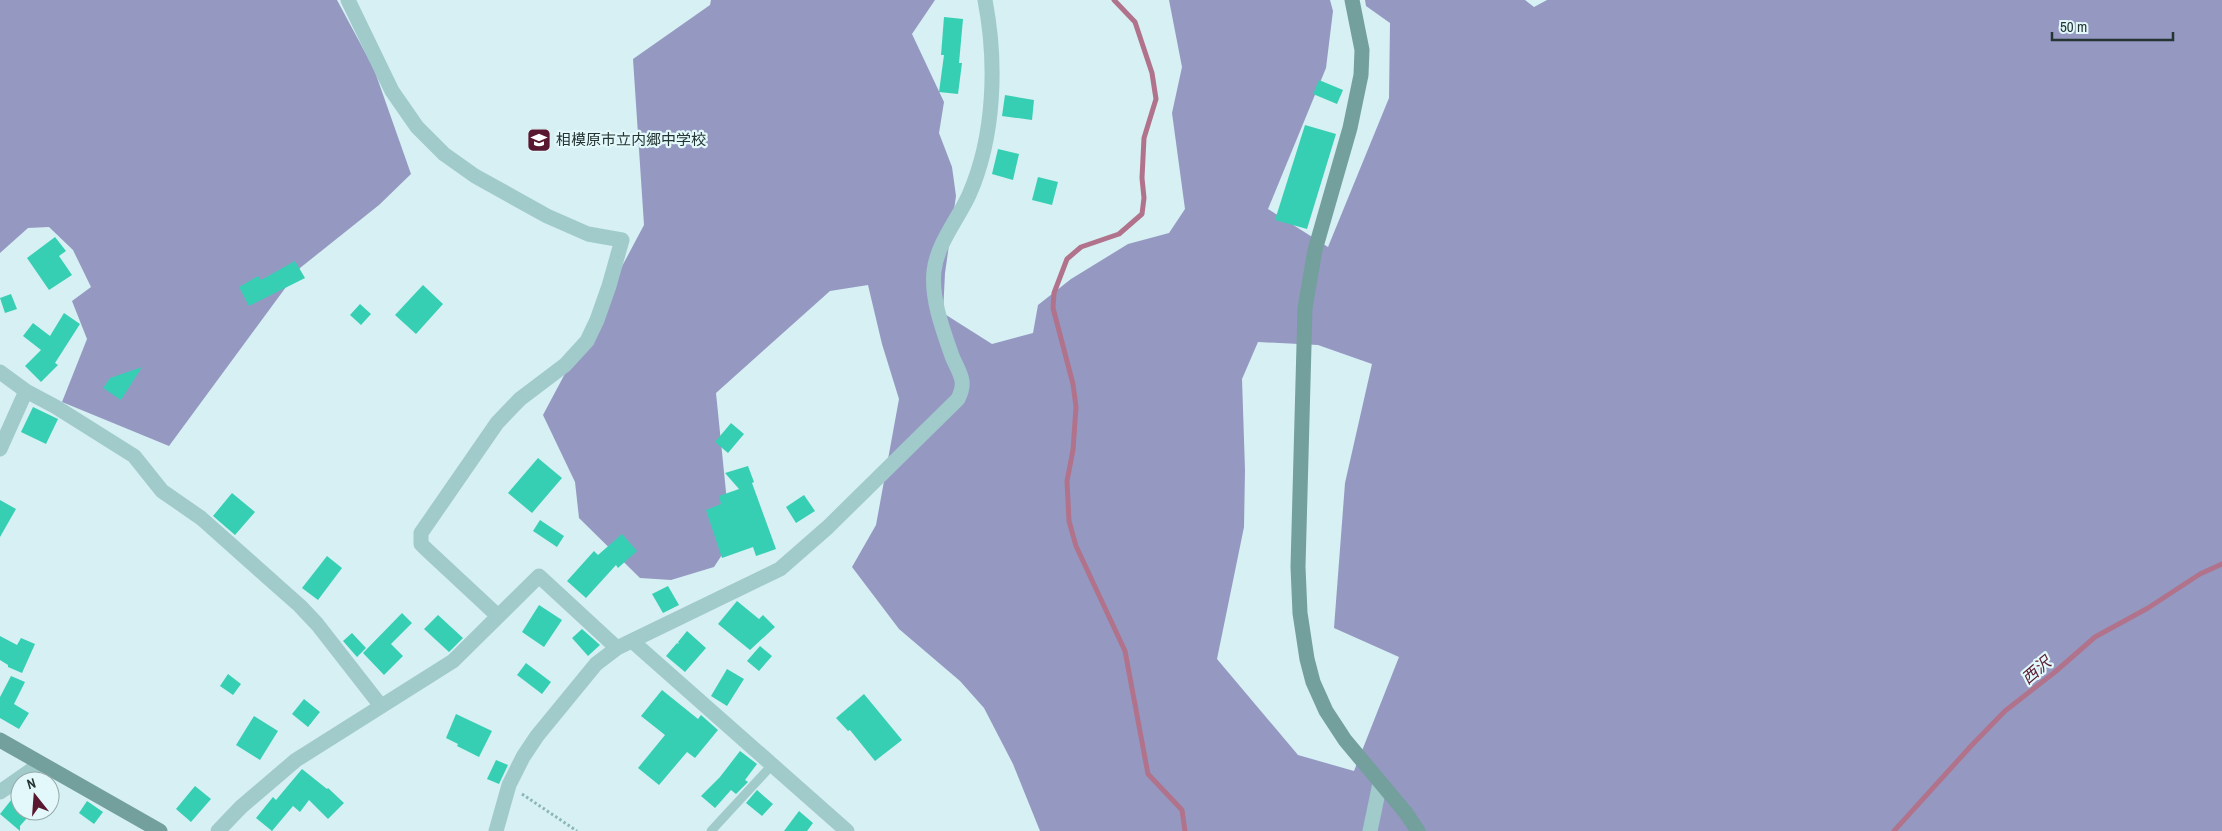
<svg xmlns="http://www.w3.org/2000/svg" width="2222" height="831" font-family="'Archivo Narrow','Noto Sans JP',sans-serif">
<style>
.green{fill:#9599c2;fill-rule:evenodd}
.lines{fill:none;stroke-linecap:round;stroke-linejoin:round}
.stream{stroke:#b1738b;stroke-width:5}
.building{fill:#37cfb3}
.path{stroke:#8cb7b7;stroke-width:3;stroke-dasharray:2.5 2.5;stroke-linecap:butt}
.lane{stroke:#a1cacb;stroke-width:9}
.street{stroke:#a1cacb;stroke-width:15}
.secondary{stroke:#739f9c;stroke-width:15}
.labels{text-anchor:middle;stroke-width:4.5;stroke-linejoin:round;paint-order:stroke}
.poi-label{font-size:15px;fill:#253533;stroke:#e2f8fa;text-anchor:start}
.water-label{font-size:16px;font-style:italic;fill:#59182f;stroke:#e2f8fa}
</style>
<rect width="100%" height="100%" fill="#d6f0f3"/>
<path class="green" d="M 0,0 L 337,0 L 374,69 L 411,174 L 379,205 L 300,268 L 169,446 L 62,402 L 87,339 L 72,301 L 91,287 L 73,250 L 49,227 L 28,228 L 0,253 Z
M 711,0 L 935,0 L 912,34 L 944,102 L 939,133 L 952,167 L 956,196 L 945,273 L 943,313 L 992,344 L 1033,333 L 1038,305 L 1071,279 L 1128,244 L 1169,233 L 1185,209 L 1172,113 L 1182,67 L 1169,0 L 1330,0 L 1333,11 L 1326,68 L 1268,209 L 1328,247 L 1389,98 L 1390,23 L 1366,6 L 1365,0 L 1525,0 L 1534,7 L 1547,0 L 2222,0 L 2222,831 L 1040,831 L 1013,764 L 984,708 L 960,681 L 899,629 L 852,567 L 876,525 L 899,399 L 882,344 L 868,285 L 830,291 L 716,393 L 731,541 L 714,567 L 671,580 L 640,578 L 579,518 L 575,482 L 543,415 L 644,225 L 633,59 L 710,5 ZM 1258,342 L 1318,345 L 1372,364 L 1345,483 L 1334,628 L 1399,657 L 1354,771 L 1298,755 L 1217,659 L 1244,527 L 1245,470 L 1242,379 Z"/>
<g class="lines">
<path class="stream" d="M 1114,0 L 1135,22 L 1152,73 L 1156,99 L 1144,138 L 1142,178 L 1144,198 L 1142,214 L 1119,234 L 1081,247 L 1067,259 L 1054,293 L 1053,308 L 1073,384 L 1076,407 L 1073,450 L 1067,481 L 1069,521 L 1076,546 L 1125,651 L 1148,774 L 1182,810 L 1185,831
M 1894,831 L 1971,746 L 2005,711 L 2055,672 L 2095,637 L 2148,608 L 2200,574 L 2222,564"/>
</g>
<path class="building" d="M 944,17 L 963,19 L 959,63 L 962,63 L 958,94 L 939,92 L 944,55 L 941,55 Z
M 1319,80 L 1343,90 L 1337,104 L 1313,94 Z
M 1005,95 L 1034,100 L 1032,120 L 1002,116 Z
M 1305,125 L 1336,134 L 1307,229 L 1275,220 Z
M 998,149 L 1019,154 L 1013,180 L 992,174 Z
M 1038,177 L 1058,182 L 1052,205 L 1032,200 Z
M 55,237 L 66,251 L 59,256 L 72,275 L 49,290 L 27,258 Z
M 295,261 L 305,278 L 249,306 L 239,287 L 258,276 L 261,280 Z
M 423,285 L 443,304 L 416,334 L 395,315 Z
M 11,294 L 17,309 L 5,313 L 0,298 Z
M 360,304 L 371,314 L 361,325 L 350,315 Z
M 64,313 L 80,324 L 55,363 L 58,365 L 41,382 L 25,366 L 41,350 L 23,336 L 33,323 L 50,336 Z
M 142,367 L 121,400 L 103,388 L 110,378 Z
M 33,407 L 58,419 L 46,444 L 21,432 Z
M 731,423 L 744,434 L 728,453 L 715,442 Z
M 538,458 L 562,478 L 532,513 L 508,493 Z
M 748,466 L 754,482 L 752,483 L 776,549 L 756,556 L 753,547 L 722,558 L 706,510 L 721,504 L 719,496 L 739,489 L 725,473 Z
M 232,493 L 255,512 L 235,535 L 213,516 Z
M 804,495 L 815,511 L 796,523 L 786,507 Z
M 0,500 L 16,509 L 0,537 Z
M 540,520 L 564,536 L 557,547 L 533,531 Z
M 622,534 L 637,551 L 618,568 L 616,565 L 586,598 L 567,581 L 594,551 L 598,555 Z
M 327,556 L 342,568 L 318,600 L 302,588 Z
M 668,586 L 679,605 L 663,613 L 652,594 Z
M 737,601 L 759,619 L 763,615 L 775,627 L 750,650 L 718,624 Z
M 539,605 L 562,620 L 544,647 L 522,632 Z
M 402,613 L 412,623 L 391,644 L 403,656 L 384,675 L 363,653 Z
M 438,615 L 463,638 L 449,652 L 424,629 Z
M 582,629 L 600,645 L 588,656 L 572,638 Z
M 687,631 L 706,648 L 685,672 L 666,656 L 677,643 L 679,644 L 678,642 Z
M 352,633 L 366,648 L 357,657 L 343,641 Z
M 0,636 L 17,645 L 21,638 L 35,644 L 22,673 L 8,667 L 8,665 L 0,660 Z
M 760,646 L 772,656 L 759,671 L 747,661 Z
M 526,663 L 551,682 L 542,694 L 517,675 Z
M 727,669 L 744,679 L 727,706 L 711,696 Z
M 228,674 L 241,684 L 233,695 L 220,686 Z
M 11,676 L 25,682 L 14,704 L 29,713 L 19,729 L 0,718 L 0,697 Z
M 662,690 L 698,719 L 701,715 L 718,730 L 695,758 L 687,752 L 659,785 L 638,768 L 665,735 L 641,716 Z
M 864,694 L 902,740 L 875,761 L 850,730 L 848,731 L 836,718 Z
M 304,699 L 320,712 L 308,727 L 292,714 Z
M 456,714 L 492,731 L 479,757 L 457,746 L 458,744 L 446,738 Z
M 254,716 L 278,731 L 260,760 L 236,745 Z
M 740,751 L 757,764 L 745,780 L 748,782 L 736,794 L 731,790 L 715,808 L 701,796 L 720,777 Z
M 496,760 L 508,765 L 499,784 L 487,779 Z
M 302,769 L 327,789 L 328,788 L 344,803 L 328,819 L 309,800 L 300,812 L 293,806 L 272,831 L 256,818 L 273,797 L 276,800 Z
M 195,786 L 211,799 L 191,822 L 176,809 Z
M 20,789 L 20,811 L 33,811 L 20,826 L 20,831 L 0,814 Z
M 757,790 L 773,804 L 762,816 L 746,803 Z
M 87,801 L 103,812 L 94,824 L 79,813 Z
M 799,811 L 813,823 L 807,831 L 784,831 Z"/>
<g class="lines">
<path class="path" d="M 522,794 L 577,831"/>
<path class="lane" d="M 711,831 L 772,765"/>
<path class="street" d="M 348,0 L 392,91 L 417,127 L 444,154 L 475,176 L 547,216 L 588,234 L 622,240 L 609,286 L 597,320 L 587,341 L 565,365 L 520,399 L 497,423 L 421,533 L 421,544 L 425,548 L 498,616
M 0,372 L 26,391 L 56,407 L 134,456 L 162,491 L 201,518 L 300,606 L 317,624 L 381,706
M 0,449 L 26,391
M 632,641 L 847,831
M 0,792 L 40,764
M 218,831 L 241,807 L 296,760 L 453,661 L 539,576 L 617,648
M 496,831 L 509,785 L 523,757 L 537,736 L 596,664 L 617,648 L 780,569 L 828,527 L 958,399 C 961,393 963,388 962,381 C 961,373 955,364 952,356 C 943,330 931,299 934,271 C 937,244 958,219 969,195 C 995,136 997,62 985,0
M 1370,831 L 1380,783"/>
<path class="secondary" d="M 1352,0 L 1362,50 L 1361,75 L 1350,128 L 1315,250 L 1305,308 L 1298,567 L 1300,613 L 1307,659 L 1313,682 L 1326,711 L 1345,740 L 1406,813 L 1418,831
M 0,740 L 160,831"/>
</g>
<defs>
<g id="school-square" transform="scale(1.25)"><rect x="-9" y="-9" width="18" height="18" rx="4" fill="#59182f" stroke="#e2f8fa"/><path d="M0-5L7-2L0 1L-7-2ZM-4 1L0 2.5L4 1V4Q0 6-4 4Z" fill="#fff"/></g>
</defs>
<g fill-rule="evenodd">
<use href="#school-square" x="539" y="140"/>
</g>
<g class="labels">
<g class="poi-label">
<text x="556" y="145">相模原市立内郷中学校</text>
</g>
<g class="water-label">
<text transform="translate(2036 670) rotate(-40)" y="6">西沢</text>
</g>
</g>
<g transform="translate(35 796) rotate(343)"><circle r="24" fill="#e2f8fa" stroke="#96aaaa"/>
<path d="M0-4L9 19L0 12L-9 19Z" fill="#59182f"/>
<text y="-8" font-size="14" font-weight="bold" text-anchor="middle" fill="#253533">N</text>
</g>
<path d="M2052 32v8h121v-8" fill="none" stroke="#253533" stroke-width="2.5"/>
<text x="2060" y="32" font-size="15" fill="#253533" stroke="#e2f8fa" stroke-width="4" paint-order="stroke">50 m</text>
</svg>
